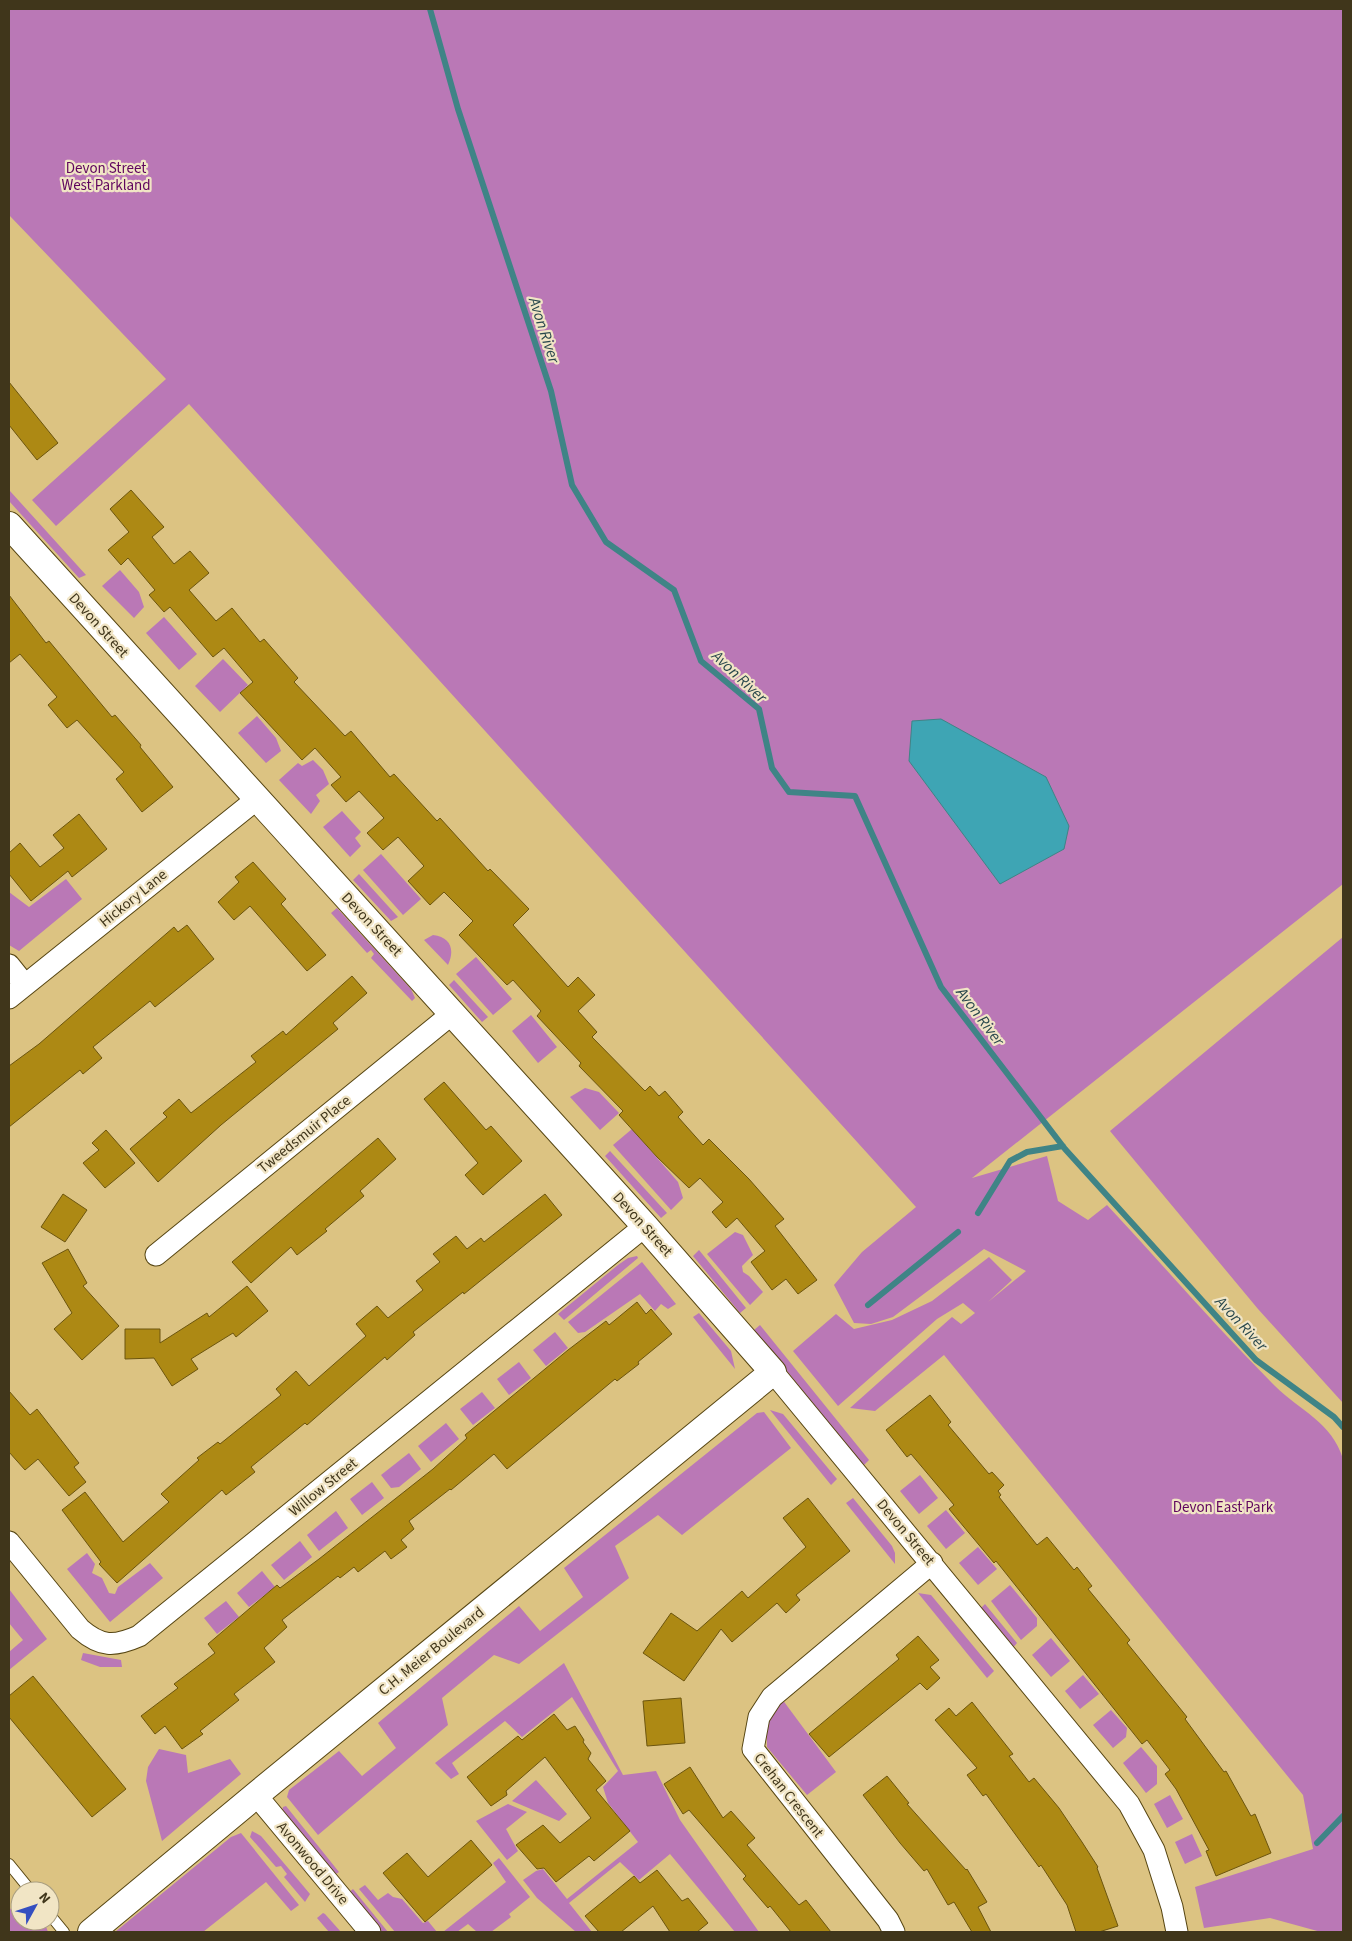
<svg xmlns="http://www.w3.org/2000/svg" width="1352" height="1941" font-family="'Source Sans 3',sans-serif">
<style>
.green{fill:#ba78b6}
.water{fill:#3ea5b4;stroke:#3f8486}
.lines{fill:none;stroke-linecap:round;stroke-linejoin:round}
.stream{stroke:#3f8486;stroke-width:6}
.building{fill:#ad8914;stroke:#6c550e}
.service-casing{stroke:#564512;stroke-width:12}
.minor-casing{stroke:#564512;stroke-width:23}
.tertiary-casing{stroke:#564512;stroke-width:28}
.service{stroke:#fff;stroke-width:10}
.minor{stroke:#fff;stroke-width:21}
.tertiary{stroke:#fff;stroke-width:26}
.labels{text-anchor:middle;stroke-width:4.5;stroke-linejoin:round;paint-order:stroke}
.park-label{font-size:15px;fill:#5f055e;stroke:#f1e5c5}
.street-label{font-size:15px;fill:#40361b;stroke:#f1e5c5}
.water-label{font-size:16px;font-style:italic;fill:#28474c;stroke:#f1e5c5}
</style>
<rect width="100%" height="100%" fill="#dcc382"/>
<path class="green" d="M 9,9 L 1343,9 L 1343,884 L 972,1178 L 1047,1156 L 1058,1201 L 1088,1220 L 1107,1205 C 1163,1265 1217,1328 1275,1386 C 1300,1411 1332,1422 1343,1459 L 1343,1932 L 1321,1932 L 1270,1918 L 1204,1928 L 1195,1887 L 1313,1849 L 1303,1795 L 944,1355 L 875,1411 L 850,1408 L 952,1317 L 961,1324 L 975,1313 L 963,1303 L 937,1319 L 838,1406 L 793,1351 L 836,1314 L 854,1329 L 892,1320 L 932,1301 L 989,1257 L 1012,1280 L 988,1302 L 1026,1271 L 984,1249 L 893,1317 L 871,1324 L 854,1323 L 834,1285 L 862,1252 L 916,1207 L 189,404 L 56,526 L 32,500 L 166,379 L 9,215 Z
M 10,491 L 86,575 L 79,578 L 9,501 Z
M 120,570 L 139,592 L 144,607 L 134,618 L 102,586 Z
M 164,617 L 197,654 L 179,670 L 146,633 Z
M 223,659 L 248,685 L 220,712 L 195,686 Z
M 257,716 L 276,738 L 281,751 L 266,763 L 238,733 Z
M 313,760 L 323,770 L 329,784 L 316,795 L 320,801 L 311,814 L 279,780 L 298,763 L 302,766 Z
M 342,811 L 361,832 L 355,838 L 361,846 L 350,857 L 323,827 Z
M 381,854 L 421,899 L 403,915 L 363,870 Z
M 359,874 L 398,917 L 391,921 L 353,880 Z
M 66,879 L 82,899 L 19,951 L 9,945 L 9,892 L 29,907 Z
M 337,908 L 411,989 L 415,998 L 412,1001 L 371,958 L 374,954 L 371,950 L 367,953 L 331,913 Z
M 433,935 C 451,937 455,950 448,965 L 424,940 Z
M 1343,937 L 1343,1403 L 1258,1309 L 1110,1131 Z
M 476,957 L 512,999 L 493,1015 L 456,974 Z
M 454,980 L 488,1017 L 482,1022 L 449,985 Z
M 531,1015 L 557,1047 L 538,1063 L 512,1031 Z
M 585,1088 L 599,1092 L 619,1113 L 600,1130 L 570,1097 Z
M 632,1129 L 678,1182 L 683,1198 L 671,1210 L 613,1145 Z
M 610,1151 L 667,1213 L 661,1218 L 605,1156 Z
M 735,1232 L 743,1235 L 753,1255 L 742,1266 L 743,1272 L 749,1276 L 763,1292 L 750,1305 L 707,1254 Z
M 699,1250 L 746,1308 L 740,1313 L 693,1256 Z
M 637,1256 L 638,1258 L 564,1320 L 558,1314 L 618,1265 L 628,1258 Z
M 642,1262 L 676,1304 L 668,1309 L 661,1304 L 655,1311 L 640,1294 L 585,1332 L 578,1333 L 568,1322 Z
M 699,1313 L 731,1351 L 735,1369 L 693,1317 Z
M 760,1325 L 869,1460 L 863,1466 L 754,1330 Z
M 555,1332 L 568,1348 L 546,1366 L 533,1350 Z
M 519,1362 L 531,1378 L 509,1395 L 497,1379 Z
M 482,1392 L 495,1408 L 473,1425 L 460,1409 Z
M 770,1410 L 783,1414 L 837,1479 L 831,1485 Z
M 764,1412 L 791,1448 L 682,1535 L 658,1515 L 615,1546 L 629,1578 L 519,1664 L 494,1655 L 442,1698 L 448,1725 L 318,1835 L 287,1797 L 289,1790 L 339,1751 L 362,1776 L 396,1748 L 378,1723 L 519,1606 L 540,1631 L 583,1597 L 564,1568 L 757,1413 Z
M 446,1423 L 459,1439 L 431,1462 L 418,1446 Z
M 409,1453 L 421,1469 L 399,1487 L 391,1488 L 381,1475 Z
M 920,1475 L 938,1498 L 919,1514 L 900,1491 Z
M 372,1482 L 384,1498 L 362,1515 L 350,1499 Z
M 853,1498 L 892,1546 L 895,1553 L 895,1564 L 846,1503 Z
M 946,1510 L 965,1533 L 946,1549 L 927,1526 Z
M 336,1511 L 348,1528 L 319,1551 L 307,1535 Z
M 300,1541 L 312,1557 L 284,1580 L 271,1565 Z
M 978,1547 L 997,1569 L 978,1585 L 959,1563 Z
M 87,1553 L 95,1564 L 92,1573 L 102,1578 L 109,1593 L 115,1594 L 118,1587 L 150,1563 L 163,1578 L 110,1622 L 67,1569 Z
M 262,1571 L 275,1587 L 249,1607 L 237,1593 Z
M 1010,1585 L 1037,1618 L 1037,1626 L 1021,1640 L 991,1601 Z
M 9,1589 L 47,1639 L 9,1670 L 9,1652 L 23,1640 L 9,1623 Z
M 918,1593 L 931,1595 L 994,1671 L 987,1678 Z
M 226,1601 L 239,1617 L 217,1634 L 204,1618 Z
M 985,1604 L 1017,1643 L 1011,1650 L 979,1610 Z
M 1051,1638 L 1070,1661 L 1051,1677 L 1032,1655 Z
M 83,1653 L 121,1660 L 122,1667 L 100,1667 L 81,1660 Z
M 564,1663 L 623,1775 L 656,1771 L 680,1820 L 759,1932 L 735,1932 L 670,1854 L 639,1880 L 620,1862 L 569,1903 L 592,1932 L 576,1932 L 537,1898 L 523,1880 L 536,1871 L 543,1869 L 567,1899 L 638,1842 L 608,1803 L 603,1787 L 618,1771 L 572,1697 L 522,1737 L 505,1721 L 452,1763 L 459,1774 L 451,1779 L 435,1763 Z
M 1083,1675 L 1099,1694 L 1080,1709 L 1065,1691 Z
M 782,1699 L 836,1772 L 807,1795 L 767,1747 L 766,1717 Z
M 1111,1710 L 1127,1728 L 1126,1737 L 1113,1748 L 1093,1725 Z
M 1141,1747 L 1157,1766 L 1157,1784 L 1146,1793 L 1123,1763 Z
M 159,1749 L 186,1755 L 188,1773 L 230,1759 L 241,1774 L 162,1841 L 146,1781 L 148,1767 Z
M 536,1780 L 567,1814 L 559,1821 L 512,1801 Z
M 1170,1795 L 1183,1819 L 1167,1828 L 1154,1804 Z
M 508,1804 L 527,1812 L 506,1829 L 518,1851 L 507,1860 L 476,1821 Z
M 286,1806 L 339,1872 L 336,1874 L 282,1811 L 283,1807 Z
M 252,1831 L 261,1836 L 310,1894 L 305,1902 L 284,1877 L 287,1874 L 281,1866 L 276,1867 L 250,1837 Z
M 241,1833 L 299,1905 L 291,1911 L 266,1882 L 203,1932 L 115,1932 L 231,1837 Z
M 1192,1834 L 1202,1856 L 1185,1864 L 1175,1842 Z
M 499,1858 L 530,1897 L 509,1914 L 511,1917 L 491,1932 L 477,1932 L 468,1924 L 457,1932 L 443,1932 L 506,1882 L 493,1863 Z
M 365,1885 L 378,1900 L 388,1893 L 393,1897 L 402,1899 L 423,1923 L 428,1921 L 437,1932 L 395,1932 L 359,1889 Z
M 353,1889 L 388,1932 L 377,1932 L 346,1895 Z
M 20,1901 L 20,1921 L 44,1921 L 48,1932 L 9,1932 L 9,1910 Z
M 323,1913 L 325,1914 L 341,1932 L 329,1932 L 317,1918 Z"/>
<path class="water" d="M 941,719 L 1046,777 L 1069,826 L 1064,849 L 1000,884 L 909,761 L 912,721 Z"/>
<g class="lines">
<path class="stream" d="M 430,9 L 458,109 L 551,391 L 572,485 L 606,542 L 674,590 L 701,661 L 759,709 L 772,768 L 789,792 L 855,796 L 941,987 L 1065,1149 L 1256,1360 L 1334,1417 L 1343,1427
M 978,1213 L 1010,1161 L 1027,1152 L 1063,1146
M 868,1305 L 958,1232
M 1317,1843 L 1343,1816"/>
</g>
<path class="building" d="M 9,382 L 58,443 L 37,460 L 9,425 Z
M 131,490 L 164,527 L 152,537 L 174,564 L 190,551 L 209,573 L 189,590 L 216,621 L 232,608 L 260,642 L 264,639 L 298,678 L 294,682 L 345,736 L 351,731 L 390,777 L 394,774 L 437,821 L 440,818 L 488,871 L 490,869 L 529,909 L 513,925 L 568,987 L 578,977 L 595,995 L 578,1011 L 597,1032 L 592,1037 L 645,1091 L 650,1086 L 659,1096 L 665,1091 L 683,1112 L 678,1117 L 703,1145 L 709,1139 L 749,1179 L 784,1219 L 775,1226 L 817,1280 L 798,1294 L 786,1279 L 772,1290 L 751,1262 L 765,1251 L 737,1218 L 726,1228 L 712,1212 L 723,1202 L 700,1178 L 689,1188 L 657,1157 L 619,1115 L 623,1111 L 579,1066 L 581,1063 L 537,1016 L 541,1011 L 513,980 L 507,985 L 459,935 L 473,921 L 444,892 L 430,905 L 408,881 L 424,866 L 398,837 L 383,850 L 367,833 L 384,818 L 359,791 L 346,802 L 331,785 L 341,777 L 315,748 L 302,760 L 240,693 L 253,682 L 224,648 L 213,657 L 170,607 L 164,612 L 149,595 L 155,590 L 128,558 L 121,565 L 108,550 L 129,532 L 110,509 Z
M 9,595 L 46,643 L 49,641 L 112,717 L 115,715 L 141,745 L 140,747 L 173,787 L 142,812 L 116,779 L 124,772 L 77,720 L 67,728 L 48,705 L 57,697 L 20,654 L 9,663 Z
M 79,814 L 107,849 L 72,877 L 68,871 L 31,901 L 9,874 L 9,853 L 20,843 L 40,867 L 64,848 L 53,835 Z
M 253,862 L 286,899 L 281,904 L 326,955 L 307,971 L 250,906 L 234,920 L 218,902 L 239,882 L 235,877 Z
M 187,925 L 214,959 L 155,1007 L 150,1001 L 93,1047 L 102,1058 L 83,1074 L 80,1070 L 9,1127 L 9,1066 L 39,1044 L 174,927 L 178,932 Z
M 352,976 L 367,993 L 333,1023 L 338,1029 L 221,1125 L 158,1182 L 130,1149 L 167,1117 L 163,1113 L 179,1099 L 191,1113 L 256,1062 L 251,1056 L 283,1031 L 286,1035 Z
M 444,1082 L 486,1130 L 491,1126 L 522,1161 L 483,1195 L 465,1175 L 478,1163 L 424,1099 Z
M 106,1130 L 135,1163 L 105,1188 L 83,1163 L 99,1150 L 92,1143 Z
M 378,1138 L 396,1159 L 360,1191 L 364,1196 L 325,1229 L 327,1231 L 297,1255 L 291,1247 L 251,1283 L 232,1262 Z
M 63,1194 L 87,1210 L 65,1242 L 41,1227 Z
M 545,1194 L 562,1215 L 464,1294 L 463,1292 L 413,1332 L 415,1335 L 387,1360 L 385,1357 L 307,1425 L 305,1423 L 251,1467 L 255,1472 L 226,1495 L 222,1490 L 117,1583 L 99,1564 L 101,1562 L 62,1510 L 85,1492 L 123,1542 L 169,1502 L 161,1494 L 199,1460 L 197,1458 L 218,1442 L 220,1444 L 281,1395 L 276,1389 L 296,1371 L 309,1386 L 366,1336 L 356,1324 L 377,1306 L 388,1318 L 423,1290 L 416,1281 L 440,1262 L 433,1254 L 456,1236 L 467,1249 L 481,1238 L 484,1242 Z
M 68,1249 L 87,1283 L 83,1286 L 119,1326 L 82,1360 L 54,1329 L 72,1313 L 42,1263 Z
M 247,1286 L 268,1311 L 236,1337 L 233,1333 L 191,1359 L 198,1369 L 172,1386 L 154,1358 L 125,1359 L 125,1329 L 160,1329 L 160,1343 L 207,1313 L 209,1317 Z
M 637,1302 L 646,1314 L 651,1309 L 672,1334 L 638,1362 L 639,1364 L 617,1381 L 615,1379 L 507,1469 L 494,1454 L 451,1490 L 450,1489 L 409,1521 L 414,1529 L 401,1540 L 407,1547 L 391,1559 L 385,1551 L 358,1572 L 354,1567 L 340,1578 L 338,1576 L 282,1620 L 287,1627 L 264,1648 L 275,1662 L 234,1694 L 239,1700 L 200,1731 L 203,1734 L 182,1749 L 165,1726 L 155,1734 L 141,1716 L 178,1688 L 174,1684 L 215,1653 L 208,1644 L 277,1585 L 280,1588 L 319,1559 L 433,1469 L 467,1438 L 465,1435 L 568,1350 L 606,1321 L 609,1325 Z
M 9,1391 L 30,1415 L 37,1409 L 79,1463 L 74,1467 L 86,1482 L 69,1496 L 38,1459 L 25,1470 L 9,1452 Z
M 930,1395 L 951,1422 L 948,1425 L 989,1474 L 992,1472 L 1004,1485 L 998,1491 L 1001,1495 L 999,1497 L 1037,1545 L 1047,1537 L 1074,1570 L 1077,1567 L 1092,1586 L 1088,1589 L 1130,1640 L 1127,1643 L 1187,1717 L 1185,1719 L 1224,1772 L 1226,1771 L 1251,1816 L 1255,1814 L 1271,1853 L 1216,1876 L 1206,1851 L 1209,1850 L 1176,1789 L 1165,1774 L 1170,1770 L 1147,1740 L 1142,1744 L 996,1561 L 994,1563 L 949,1509 L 954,1505 L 911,1454 L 907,1457 L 886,1430 Z
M 808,1498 L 850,1551 L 796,1595 L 800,1600 L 786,1613 L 777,1603 L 732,1642 L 721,1629 L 684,1681 L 643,1653 L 671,1613 L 697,1631 L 742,1591 L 748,1598 L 806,1547 L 783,1518 Z
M 918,1636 L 939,1660 L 930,1667 L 940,1678 L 927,1690 L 920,1683 L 829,1757 L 809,1734 L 899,1659 L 896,1655 Z
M 33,1676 L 126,1789 L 92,1817 L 9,1717 L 9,1696 Z
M 681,1698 L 685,1743 L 647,1746 L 643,1701 Z
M 972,1702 L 1013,1754 L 1009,1756 L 1029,1782 L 1034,1778 L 1059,1808 L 1082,1842 L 1098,1867 L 1097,1868 L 1118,1926 L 1099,1932 L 1076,1932 L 1067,1905 L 1041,1865 L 1039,1867 L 986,1794 L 983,1796 L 967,1775 L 977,1768 L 935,1720 L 949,1708 L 956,1716 Z
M 554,1714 L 567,1730 L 575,1726 L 584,1740 L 583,1742 L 591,1753 L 588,1759 L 606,1781 L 596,1790 L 630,1831 L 594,1861 L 589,1856 L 556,1882 L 544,1868 L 537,1869 L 516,1845 L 543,1825 L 560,1843 L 591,1818 L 545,1757 L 506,1791 L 507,1795 L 491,1806 L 467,1777 L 518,1736 L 522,1740 Z
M 690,1767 L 723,1818 L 731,1811 L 755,1838 L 747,1845 L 799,1905 L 806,1900 L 831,1932 L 791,1932 L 770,1906 L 768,1908 L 743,1879 L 746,1876 L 689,1810 L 683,1814 L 664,1784 Z
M 887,1776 L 909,1803 L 907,1804 L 966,1870 L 967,1869 L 987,1902 L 978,1907 L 991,1932 L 972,1932 L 954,1902 L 948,1905 L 927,1869 L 924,1871 L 900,1843 L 863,1795 Z
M 471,1840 L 492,1865 L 425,1922 L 383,1873 L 407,1853 L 428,1877 Z
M 657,1870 L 682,1901 L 688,1898 L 708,1923 L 697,1932 L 670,1932 L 653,1906 L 621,1932 L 599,1932 L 585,1916 L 634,1876 L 640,1883 Z"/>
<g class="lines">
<g class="service-casing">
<path id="service" d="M 9,1864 L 31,1891
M 50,1915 L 64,1932"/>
</g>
<g class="minor-casing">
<path id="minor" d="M 9,965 L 25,985
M 9,998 L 257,799
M 156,1255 L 453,1013
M 773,1372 L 1129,1804 L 1154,1850 L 1172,1907 L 1177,1932
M 9,1542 L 80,1629 C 101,1647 114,1647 139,1636 L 645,1226
M 256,1795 L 370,1932
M 894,1932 L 888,1920 L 753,1749 L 759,1717 L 772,1697 L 932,1563"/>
</g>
<g class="tertiary-casing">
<path id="tertiary" d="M 9,525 L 645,1226 L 773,1372 L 256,1795 L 91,1932"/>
</g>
<use href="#service" class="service"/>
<use href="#minor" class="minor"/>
<use href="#tertiary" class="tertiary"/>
</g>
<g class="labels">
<g class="park-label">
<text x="106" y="173">Devon Street<tspan x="106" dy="17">West Parkland</tspan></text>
<text x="1223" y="1512">Devon East Park</text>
</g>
<g class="street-label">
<text transform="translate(99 625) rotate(48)" y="5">Devon Street</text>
<text transform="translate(133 898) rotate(-39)" y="5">Hickory Lane</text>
<text transform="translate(372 924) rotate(47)" y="5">Devon Street</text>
<text transform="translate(304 1134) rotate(-39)" y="5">Tweedsmuir Place</text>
<text transform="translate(643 1224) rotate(48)" y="5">Devon Street</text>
<text transform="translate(323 1487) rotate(-39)" y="5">Willow Street</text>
<text transform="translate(906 1532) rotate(50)" y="5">Devon Street</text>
<text transform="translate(431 1651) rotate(-39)" y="5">C.H. Meier Boulevard</text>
<text transform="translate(789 1795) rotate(52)" y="5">Crehan Crescent</text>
<text transform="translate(313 1863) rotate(50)" y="5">Avonwood Drive</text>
</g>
<g class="water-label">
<text transform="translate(545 330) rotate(72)" y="6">Avon River</text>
<text transform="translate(740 676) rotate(43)" y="6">Avon River</text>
<text transform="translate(981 1016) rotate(53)" y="6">Avon River</text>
<text transform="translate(1242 1323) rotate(47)" y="6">Avon River</text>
</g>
</g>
<rect width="1352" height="1941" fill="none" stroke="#40361b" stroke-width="20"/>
<g transform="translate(35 1906) rotate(50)"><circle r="24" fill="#f1e5c5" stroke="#aa9f81"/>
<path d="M0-4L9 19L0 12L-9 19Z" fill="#354fc0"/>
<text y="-8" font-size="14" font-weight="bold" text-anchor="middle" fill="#40361b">N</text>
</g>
</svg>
